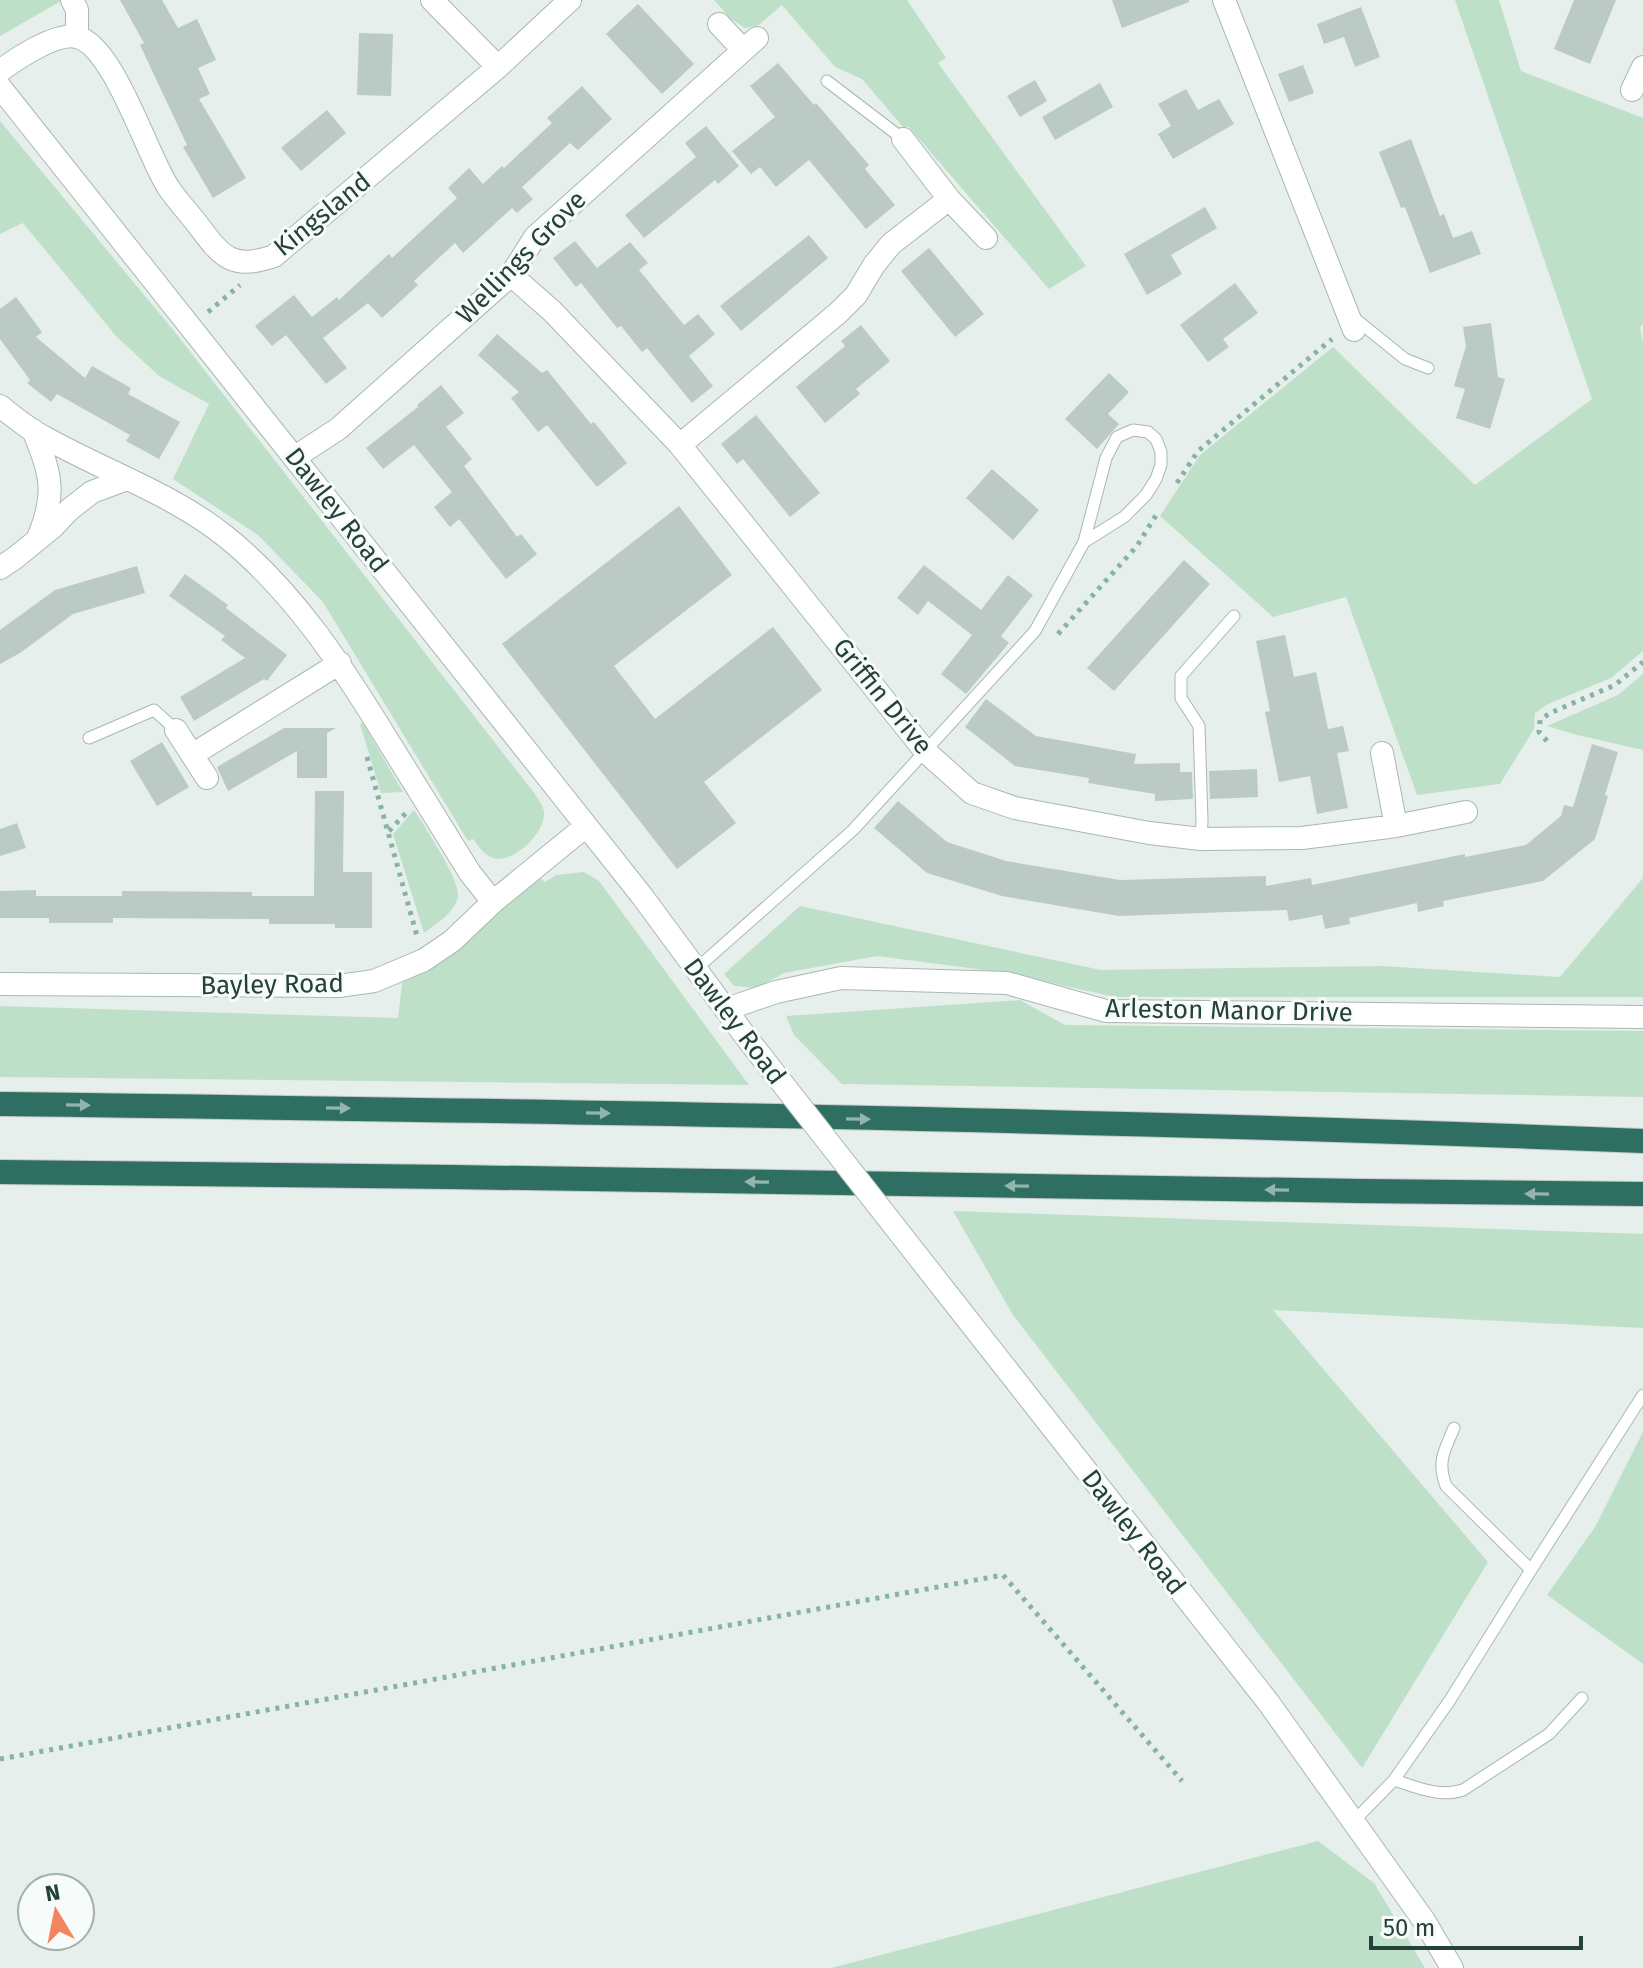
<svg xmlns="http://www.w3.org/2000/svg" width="1643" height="1968" font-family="'Fira Sans',sans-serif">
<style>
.green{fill:#bfe0c8}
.building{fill:#bbcac4}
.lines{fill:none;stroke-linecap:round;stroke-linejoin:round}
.lane-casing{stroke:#a8b8b2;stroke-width:13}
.street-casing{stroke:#a8b8b2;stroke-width:24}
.highway-casing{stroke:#c2cac8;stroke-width:26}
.path{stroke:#86b3a5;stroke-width:5;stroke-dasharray:4 6;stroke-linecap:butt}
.lane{stroke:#fff;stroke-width:11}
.street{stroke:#fff;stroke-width:22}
.highway{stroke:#2f6f62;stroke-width:24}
.street-bridge-casing{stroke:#a8b8b2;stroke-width:24;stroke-linecap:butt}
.street-bridge{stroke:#fff;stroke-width:22}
.oneway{fill:#93b5ae}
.labels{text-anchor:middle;stroke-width:6;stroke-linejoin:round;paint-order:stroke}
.street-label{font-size:26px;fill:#24423a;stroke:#f7fbf9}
</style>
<rect width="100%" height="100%" fill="#e6efeb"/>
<path class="green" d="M 0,0 L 63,0 L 0,36 Z
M 714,0 L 907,0 L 946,58 L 938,63 L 1086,266 L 1049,289 L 908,126 L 904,128 L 862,79 L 835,67 L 782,5 L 759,25 L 745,28 L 730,18 Z
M 1455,0 L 1499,0 L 1521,71 L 1643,118 L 1643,324 L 1640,327 L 1643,344 L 1643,651 L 1611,678 L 1548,704 L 1535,713 L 1534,729 L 1500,784 L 1417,795 L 1346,597 L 1273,617 L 1160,516 L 1200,455 L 1333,347 L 1475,485 L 1592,399 Z
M 0,121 L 174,331 L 535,794 C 538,799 543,806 544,811 C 546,832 517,860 497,859 C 486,858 479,847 473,839 L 468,841 L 323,602 L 258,535 L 173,479 L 209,404 L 159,376 L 116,336 L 23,223 L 0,234 Z
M 1643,674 L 1643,750 L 1577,735 L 1547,726 L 1618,695 Z
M 363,723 L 403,792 L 381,793 L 360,724 Z
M 414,810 C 424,826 460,879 458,896 C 456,912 436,924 424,933 L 393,834 Z
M 584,872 L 599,881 L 749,1085 L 0,1077 L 0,1006 L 398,1018 L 403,976 L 540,878 L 545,882 L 556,875 Z
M 1643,878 L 1643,997 L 1115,997 L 1007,973 L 877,956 L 784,973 L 757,988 L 734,986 L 724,974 L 800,906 L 1101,970 L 1382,966 L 1560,977 Z
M 1020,1000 L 1065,1025 L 1643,1031 L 1643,1097 L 842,1084 L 794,1035 L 786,1016 Z
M 953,1211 L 1643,1234 L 1643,1328 L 1273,1310 L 1488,1562 L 1362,1768 L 1013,1315 Z
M 1643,1432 L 1643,1664 L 1547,1595 L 1595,1527 Z
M 1318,1841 L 1374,1883 L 1425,1968 L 831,1968 Z"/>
<path class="building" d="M 120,0 L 162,0 L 178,28 L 197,19 L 216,60 L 198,68 L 210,94 L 199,99 L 246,178 L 213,198 L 183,147 L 187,145 L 140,45 L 144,43 Z
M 1112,0 L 1189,0 L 1189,2 L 1122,28 Z
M 1574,0 L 1616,0 L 1590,64 L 1554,49 Z
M 638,4 L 694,64 L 662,94 L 606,34 Z
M 1361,7 L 1380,57 L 1355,67 L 1344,37 L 1324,44 L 1317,24 Z
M 359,33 L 393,34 L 391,96 L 357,95 Z
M 778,63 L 814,105 L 816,103 L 869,165 L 865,169 L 895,205 L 866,229 L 809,160 L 776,187 L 760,167 L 751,174 L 732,151 L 775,117 L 750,86 Z
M 1303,65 L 1314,93 L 1289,102 L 1278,74 Z
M 1035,80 L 1047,101 L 1020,117 L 1007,96 Z
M 1100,83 L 1113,107 L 1055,140 L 1042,117 Z
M 582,86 L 612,119 L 578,150 L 570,143 L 522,187 L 533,199 L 517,213 L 512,208 L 463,253 L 455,243 L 414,281 L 418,285 L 382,318 L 368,303 L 323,338 L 347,368 L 326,384 L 286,335 L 272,346 L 255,326 L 294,295 L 312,317 L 337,297 L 339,300 L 389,254 L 392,258 L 457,198 L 448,188 L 469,168 L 483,184 L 502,166 L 504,168 L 552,123 L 547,118 Z
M 1186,89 L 1198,110 L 1219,99 L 1234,124 L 1173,159 L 1158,134 L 1171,126 L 1158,104 Z
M 327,110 L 346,133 L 301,171 L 281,148 Z
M 706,126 L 739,166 L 718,184 L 715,180 L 644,238 L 625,215 L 696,157 L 685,143 Z
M 1411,139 L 1440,216 L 1444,214 L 1453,238 L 1472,231 L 1481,254 L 1430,273 L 1405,207 L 1401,208 L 1379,152 Z
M 1205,207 L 1217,228 L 1171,255 L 1182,274 L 1147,295 L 1124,254 Z
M 809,235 L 828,258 L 741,331 L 720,306 Z
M 575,241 L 597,268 L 630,242 L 648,263 L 639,270 L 684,325 L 698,314 L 715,334 L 689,356 L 713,386 L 692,403 L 647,348 L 642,352 L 621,326 L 617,328 L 581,283 L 576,287 L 553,258 Z
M 929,248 L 984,314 L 955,337 L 901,271 Z
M 1235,283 L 1258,313 L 1223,339 L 1229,347 L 1208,362 L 1180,325 Z
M 16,297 L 42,332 L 36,337 L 85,378 L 92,366 L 131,388 L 128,394 L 180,422 L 159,459 L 126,441 L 130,435 L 57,394 L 51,402 L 27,383 L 30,380 L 0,339 L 0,309 Z
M 1491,323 L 1498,377 L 1505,379 L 1490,429 L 1456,418 L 1465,389 L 1454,386 L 1466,346 L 1463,327 Z
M 861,325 L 890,361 L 856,389 L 860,394 L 825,423 L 796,387 L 845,346 L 841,341 Z
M 497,334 L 542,373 L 547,370 L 591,424 L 594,422 L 627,463 L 597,487 L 547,425 L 538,432 L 511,398 L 519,392 L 478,355 Z
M 1109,373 L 1129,392 L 1108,414 L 1119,424 L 1097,449 L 1065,419 Z
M 441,385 L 464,413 L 446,427 L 472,459 L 464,466 L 517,537 L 521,534 L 537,554 L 506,579 L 459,519 L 450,527 L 434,507 L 452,492 L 414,445 L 383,469 L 366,448 L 418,407 L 417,405 Z
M 756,415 L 820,493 L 790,517 L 743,459 L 737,464 L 721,444 Z
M 992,469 L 1039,510 L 1013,540 L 966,498 Z
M 679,506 L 732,575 L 614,666 L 655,719 L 773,627 L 822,690 L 704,782 L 736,823 L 677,869 L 502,644 Z
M 1184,560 L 1210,584 L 1114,691 L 1087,668 Z
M 924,565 L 981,610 L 1008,575 L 1033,595 L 1001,636 L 1009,643 L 966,694 L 941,674 L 972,635 L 928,601 L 918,615 L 897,598 Z
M 137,566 L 145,593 L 73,614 L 20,653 L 0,664 L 0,630 L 55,590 Z
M 185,574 L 228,605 L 226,608 L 287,655 L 267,681 L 264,679 L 194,721 L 180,697 L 245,658 L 221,640 L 225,636 L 169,596 Z
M 1285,635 L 1294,677 L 1316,672 L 1328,729 L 1343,726 L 1349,751 L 1337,753 L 1348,808 L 1317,814 L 1310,776 L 1279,782 L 1265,712 L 1270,711 L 1256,641 Z
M 986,699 L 1036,736 L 1136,754 L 1134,764 L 1180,763 L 1180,772 L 1192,772 L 1193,799 L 1155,801 L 1155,794 L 1088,783 L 1089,778 L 1015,766 L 965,727 Z
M 284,728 L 336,728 L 327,733 L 327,778 L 297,778 L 297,751 L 228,791 L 217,767 Z
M 162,742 L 189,787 L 157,806 L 130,761 Z
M 1592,744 L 1618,752 L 1605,795 L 1608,796 L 1595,839 L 1543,881 L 1443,901 L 1444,906 L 1418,912 L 1417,903 L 1349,918 L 1350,924 L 1325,929 L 1322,915 L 1289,921 L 1287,910 L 1119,916 L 1002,896 L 927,873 L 874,828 L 898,801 L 947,842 L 1006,861 L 1120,880 L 1266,876 L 1266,886 L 1311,878 L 1312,885 L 1465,854 L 1465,857 L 1526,845 L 1561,816 L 1564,805 L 1573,807 Z
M 1257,769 L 1258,797 L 1210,799 L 1209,771 Z
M 315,791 L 344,791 L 343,872 L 372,872 L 372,928 L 335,928 L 335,924 L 269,924 L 269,919 L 113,918 L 113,923 L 49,923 L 49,918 L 0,918 L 0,891 L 36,890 L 36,896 L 122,896 L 122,891 L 252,892 L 252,896 L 314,896 Z
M 17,823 L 26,848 L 0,856 L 0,829 Z"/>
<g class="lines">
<g class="lane-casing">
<path id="lane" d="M 827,81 L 903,139
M 1353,317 L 1405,359 L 1428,368
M 89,738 L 154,710 L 176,730
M 1201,839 L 1202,821 L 1199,726 L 1181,698 L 1181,676 L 1234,616
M 696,969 L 853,830 L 1035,631 L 1084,542 L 1106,458 L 1117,437 L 1133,430 L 1148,432 L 1156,439 L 1161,452 L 1161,465 L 1156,479 L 1146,495 L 1124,517 L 1084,542
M 1531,1570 L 1643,1395
M 1394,1780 C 1416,1787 1440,1798 1463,1790 L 1549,1734 L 1582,1698
M 1353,1822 L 1394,1780 L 1450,1700 L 1531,1570 L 1446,1486 C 1437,1462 1444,1451 1454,1428"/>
</g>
<g class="street-casing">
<path id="street" d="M 72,0 L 77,10 L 77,37
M 432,0 L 498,67
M 1224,0 L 1354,330
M 719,24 L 743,50
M 0,71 C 16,59 56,32 77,37 C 114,46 147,155 168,187 C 176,199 186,210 195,221 C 220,254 230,272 274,256 L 498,67 L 570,0
M 0,87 L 642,896 L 746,1037
M 1632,90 L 1643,67
M 903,139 L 949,199 L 986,238
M 511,275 L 552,311 L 680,445 L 926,752 L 972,793 L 1015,808 L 1149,833 L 1201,839 L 1302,838 L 1396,826 L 1466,812
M 0,406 C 14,417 28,429 44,437 C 104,471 171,493 225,536 C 295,592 344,669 390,744 C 417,787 443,830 470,873 L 493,902
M 33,430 C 51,474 57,493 38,538
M 680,445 L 838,313 L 856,295 L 874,265 L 891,244 L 949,199
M 295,457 L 338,429 L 511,275 L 535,237 L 757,38
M 0,568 L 15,558 L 53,527 L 69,510 L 92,492 L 127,479
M 176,730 L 207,778
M 1382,753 L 1396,826
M 192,755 L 340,663
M 0,984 L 339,986 L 374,981 L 424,960 L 452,941 L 493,902 L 586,826
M 727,1009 L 776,992 L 841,978 L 1007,983 L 1106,1011 L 1643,1017
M 949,1296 L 1268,1702 L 1425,1922 L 1452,1968"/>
</g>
<g class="highway-casing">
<path id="highway" d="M 0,1104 C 548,1111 1096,1119 1643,1141
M 0,1172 L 452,1177 L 1360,1191 L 1643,1194"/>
</g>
<path class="path" d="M 208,312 L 240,285
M 1177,483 L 1198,451 L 1332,339
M 1058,634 L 1137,546 L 1158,512
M 1547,741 L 1539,732 L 1540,720 L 1550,713 L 1615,685 L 1643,662
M 367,757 L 417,936
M 389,831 L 407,812
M 0,1759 L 1003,1575 L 1182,1781"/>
<use href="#lane" class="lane"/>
<use href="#street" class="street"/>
<use href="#highway" class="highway"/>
<g class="street-bridge-casing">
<path id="street-bridge" d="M 746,1037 L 949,1296"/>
</g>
<use href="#street-bridge" class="street-bridge"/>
</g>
<defs><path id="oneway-solid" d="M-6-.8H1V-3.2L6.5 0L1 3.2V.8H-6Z" transform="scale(2)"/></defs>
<g class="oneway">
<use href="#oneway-solid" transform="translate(78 1105) rotate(1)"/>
<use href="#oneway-solid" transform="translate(338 1108) rotate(1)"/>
<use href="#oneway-solid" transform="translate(598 1113) rotate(1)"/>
<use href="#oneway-solid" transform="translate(858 1119) rotate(1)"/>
<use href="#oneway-solid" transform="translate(757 1182) rotate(-179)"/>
<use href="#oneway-solid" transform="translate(1017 1186) rotate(-179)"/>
<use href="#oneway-solid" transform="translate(1277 1190) rotate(-179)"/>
<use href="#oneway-solid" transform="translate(1537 1194) rotate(-179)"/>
</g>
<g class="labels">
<g class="street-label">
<text transform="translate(322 214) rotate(-39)" y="9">Kingsland</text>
<text transform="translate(521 257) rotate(-46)" y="9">Wellings Grove</text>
<text transform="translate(337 510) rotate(52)" y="9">Dawley Road</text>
<text transform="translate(883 696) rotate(51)" y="9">Griffin Drive</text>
<text transform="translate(272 984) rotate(-1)" y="9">Bayley Road</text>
<text transform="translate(1229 1010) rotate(1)" y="9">Arleston Manor Drive</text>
<text transform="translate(735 1021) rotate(53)" y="9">Dawley Road</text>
<text transform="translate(1134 1532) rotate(52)" y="9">Dawley Road</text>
</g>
</g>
<g transform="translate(56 1912) rotate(350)"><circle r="38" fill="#f7fbf9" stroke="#a3b1ad" stroke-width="2"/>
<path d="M0-6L14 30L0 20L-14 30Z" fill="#f4845f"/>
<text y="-12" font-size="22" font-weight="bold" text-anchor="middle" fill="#24423a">N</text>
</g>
<path d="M1371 1936v12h210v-12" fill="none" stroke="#24423a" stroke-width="4"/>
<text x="1383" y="1936" font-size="24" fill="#24423a" stroke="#f7fbf9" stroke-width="6" paint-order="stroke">50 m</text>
</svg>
